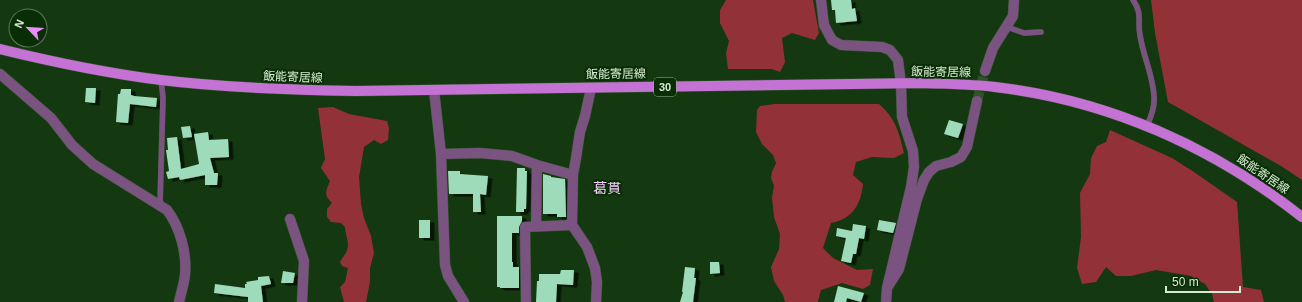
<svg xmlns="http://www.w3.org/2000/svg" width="1302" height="302" font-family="Helvetica,'Noto Sans JP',sans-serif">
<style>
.forest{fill:#923236}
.building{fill:#9ddbba;filter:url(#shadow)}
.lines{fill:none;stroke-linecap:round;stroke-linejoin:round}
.minor-tunnel{stroke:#31532c;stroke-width:10;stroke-dasharray:10 5;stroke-linecap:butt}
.service-casing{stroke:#33552e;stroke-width:6}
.minor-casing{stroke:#33552e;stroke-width:11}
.primary-casing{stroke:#33552e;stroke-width:11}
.service{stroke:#7a5381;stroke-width:5.5}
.minor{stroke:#7a5381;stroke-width:10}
.primary{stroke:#c472d3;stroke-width:10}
.labels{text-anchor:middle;stroke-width:4;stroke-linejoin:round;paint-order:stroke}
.shield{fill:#092d04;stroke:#98b295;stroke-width:1}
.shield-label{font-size:11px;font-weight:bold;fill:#d6ebd3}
.street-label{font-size:12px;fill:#d6ebd3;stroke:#092d04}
.quarter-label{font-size:14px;fill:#f6ccfd;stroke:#092d04}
</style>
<defs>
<filter id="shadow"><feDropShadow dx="4.5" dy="2.5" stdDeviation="0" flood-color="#0009"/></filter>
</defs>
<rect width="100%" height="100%" fill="#14380f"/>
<path class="forest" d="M 726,0 L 813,0 L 819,33 L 815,40 L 792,33 L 782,38 L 785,62 L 780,72 L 772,69 L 728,69 L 726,53 L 729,41 L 720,23 L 720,10 Z
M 1151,0 L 1302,0 L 1302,180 L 1281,166 L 1168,102 L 1155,33 Z
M 774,104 L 879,104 C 896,119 899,132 904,153 L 894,158 L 872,157 L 856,162 L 853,175 L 863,184 C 861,205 852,219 831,223 L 823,248 L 833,258 L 857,270 L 873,269 L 870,285 L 863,289 L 842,283 L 821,290 L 818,301 L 818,302 L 785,302 L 783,295 L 774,281 L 771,267 L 779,249 L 780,234 L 774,217 L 772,197 L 774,186 L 771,178 L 772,172 L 776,163 L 773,155 L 762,144 L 756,132 L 757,110 L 760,106 Z
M 333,107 L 349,114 L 387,121 L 389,128 L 388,140 L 381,144 L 374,140 L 364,147 L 359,177 L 361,204 L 364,218 L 371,236 L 374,253 L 370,268 L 370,282 L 366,302 L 344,302 L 340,287 L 345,282 L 348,268 L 342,266 L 340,262 C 342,258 346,254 347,250 C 350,243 345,234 345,227 L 341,223 L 331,222 L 327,217 L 327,209 L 332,203 C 323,194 326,192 330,181 L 321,168 L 325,159 L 318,108 Z
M 1110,130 L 1172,158 L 1194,172 L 1237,202 L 1243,287 L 1261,290 L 1264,302 L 1214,302 L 1212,294 L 1205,284 L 1191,276 L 1156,270 L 1131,276 L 1116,276 L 1106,267 L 1096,282 L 1082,284 L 1077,268 L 1081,237 L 1080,193 L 1090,174 L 1091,158 L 1097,146 L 1106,142 Z"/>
<path class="building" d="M 831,0 L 851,0 L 852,9 L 855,8 L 857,21 L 836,23 L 835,10 L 832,10 Z
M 86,88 L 96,88 L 95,103 L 85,102 Z
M 121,89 L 131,89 L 131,95 L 134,96 L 157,98 L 156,107 L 130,104 L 128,123 L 116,122 L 118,94 L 120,94 Z
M 949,120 L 963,124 L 958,138 L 944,134 Z
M 190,126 L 192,137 L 183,138 L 181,127 Z
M 208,132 L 209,140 L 228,139 L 229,157 L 210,158 L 214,173 L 218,173 L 217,185 L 205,185 L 205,175 L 180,180 L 179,177 L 168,179 L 166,172 L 169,171 L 166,150 L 168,150 L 167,138 L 177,137 L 181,169 L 199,164 L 194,134 Z
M 517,168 L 525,168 L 525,171 L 527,171 L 526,209 L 524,209 L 524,212 L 516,212 Z
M 448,171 L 460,171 L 460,174 L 488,176 L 486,195 L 480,194 L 481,212 L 473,212 L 473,194 L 449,194 Z
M 543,174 L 551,176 L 551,177 L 565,179 L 566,217 L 557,217 L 557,214 L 543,214 Z
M 497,216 L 522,216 L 522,221 L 519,227 L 519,233 L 512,233 L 512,262 L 513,262 L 513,267 L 519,267 L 519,288 L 500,288 L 500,287 L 497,287 Z
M 419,220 L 430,220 L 430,238 L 419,238 Z
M 879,220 L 896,223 L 893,233 L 877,230 Z
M 853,224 L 866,226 L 864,239 L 859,238 L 856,254 L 853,254 L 851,263 L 841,261 L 846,238 L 836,236 L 837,228 L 852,231 Z
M 710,262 L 719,262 L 720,273 L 710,274 Z
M 685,267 L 695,268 L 694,278 L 696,278 L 693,302 L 680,302 L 683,292 L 682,292 Z
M 561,270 L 574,270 L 573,285 L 557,284 L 556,302 L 536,302 L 537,281 L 539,281 L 539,274 L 560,274 Z
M 283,271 L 295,273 L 293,283 L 281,283 Z
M 269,276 L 271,284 L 261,286 L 263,302 L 248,302 L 248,297 L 214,293 L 215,284 L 245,288 L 245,284 L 247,284 L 246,282 L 258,280 L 258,277 Z
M 838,286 L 864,293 L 861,302 L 847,298 L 846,302 L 834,302 Z"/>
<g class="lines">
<path class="minor-tunnel" d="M 977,101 L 985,71"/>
<g class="service-casing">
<path id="service" d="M 1133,0 C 1143,14 1137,21 1140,35 C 1143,56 1153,75 1154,96 C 1155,107 1151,116 1147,126
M 1007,27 L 1024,33 L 1041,32
M 160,205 L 163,97 L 161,80"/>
</g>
<g class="minor-casing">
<path id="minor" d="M 821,0 L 824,25 L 832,40 L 841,45 L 882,47 L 890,50 L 898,60 L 901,84 L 902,117 L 913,151 L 914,167 L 911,187 L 887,288
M 985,71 L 993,48 L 1013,16 L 1014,0
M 0,74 L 51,118 L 72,145 L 93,164 L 167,210 C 180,227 187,253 185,275 C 184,284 181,293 179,302
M 591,88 L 585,116 L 580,132 L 576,158 L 573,175 L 572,225 L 587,247 L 595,268 L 597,282 L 596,302
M 434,90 L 441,154 L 445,265 L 448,276 L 464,302
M 441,154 L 480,153 L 512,156 L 537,165 L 573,175
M 290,219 L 304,261 L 302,302
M 536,226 L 537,165
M 526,302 L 525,227 L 572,225
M 886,302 L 887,288 L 899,269 L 917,199 L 924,180 L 929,172 L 936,166 L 951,162 L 961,157 L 967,147 L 977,101"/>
</g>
<g class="primary-casing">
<path id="primary" d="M 0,49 C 53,62 107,73 161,80 C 226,88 291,90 356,91 L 923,83 C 947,84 971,84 995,87 C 1108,100 1213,147 1302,217"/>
</g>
<use href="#service" class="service"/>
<use href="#minor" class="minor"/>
<use href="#primary" class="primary"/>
</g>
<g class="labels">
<rect class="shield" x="654" y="78" width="22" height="18" rx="3"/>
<g class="shield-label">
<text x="665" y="91">30</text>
</g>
<g class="street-label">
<text transform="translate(941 72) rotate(1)" y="4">飯能寄居線</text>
<text transform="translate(616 74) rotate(-1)" y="4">飯能寄居線</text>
<text transform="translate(293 77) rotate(2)" y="4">飯能寄居線</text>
<text transform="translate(1263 174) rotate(34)" y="4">飯能寄居線</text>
</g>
<g class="quarter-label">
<text x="607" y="193">葛貫</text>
</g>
</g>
<g transform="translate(28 28) rotate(295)"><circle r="19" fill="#092d04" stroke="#5b7957"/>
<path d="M0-3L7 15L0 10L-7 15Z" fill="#eb8dfc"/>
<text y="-6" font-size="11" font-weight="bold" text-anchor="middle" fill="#d6ebd3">N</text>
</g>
<path d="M1166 286v6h74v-6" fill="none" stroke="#d6ebd3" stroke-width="2"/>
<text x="1172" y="286" font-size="12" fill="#d6ebd3" stroke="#092d04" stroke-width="3" paint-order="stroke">50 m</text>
</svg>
